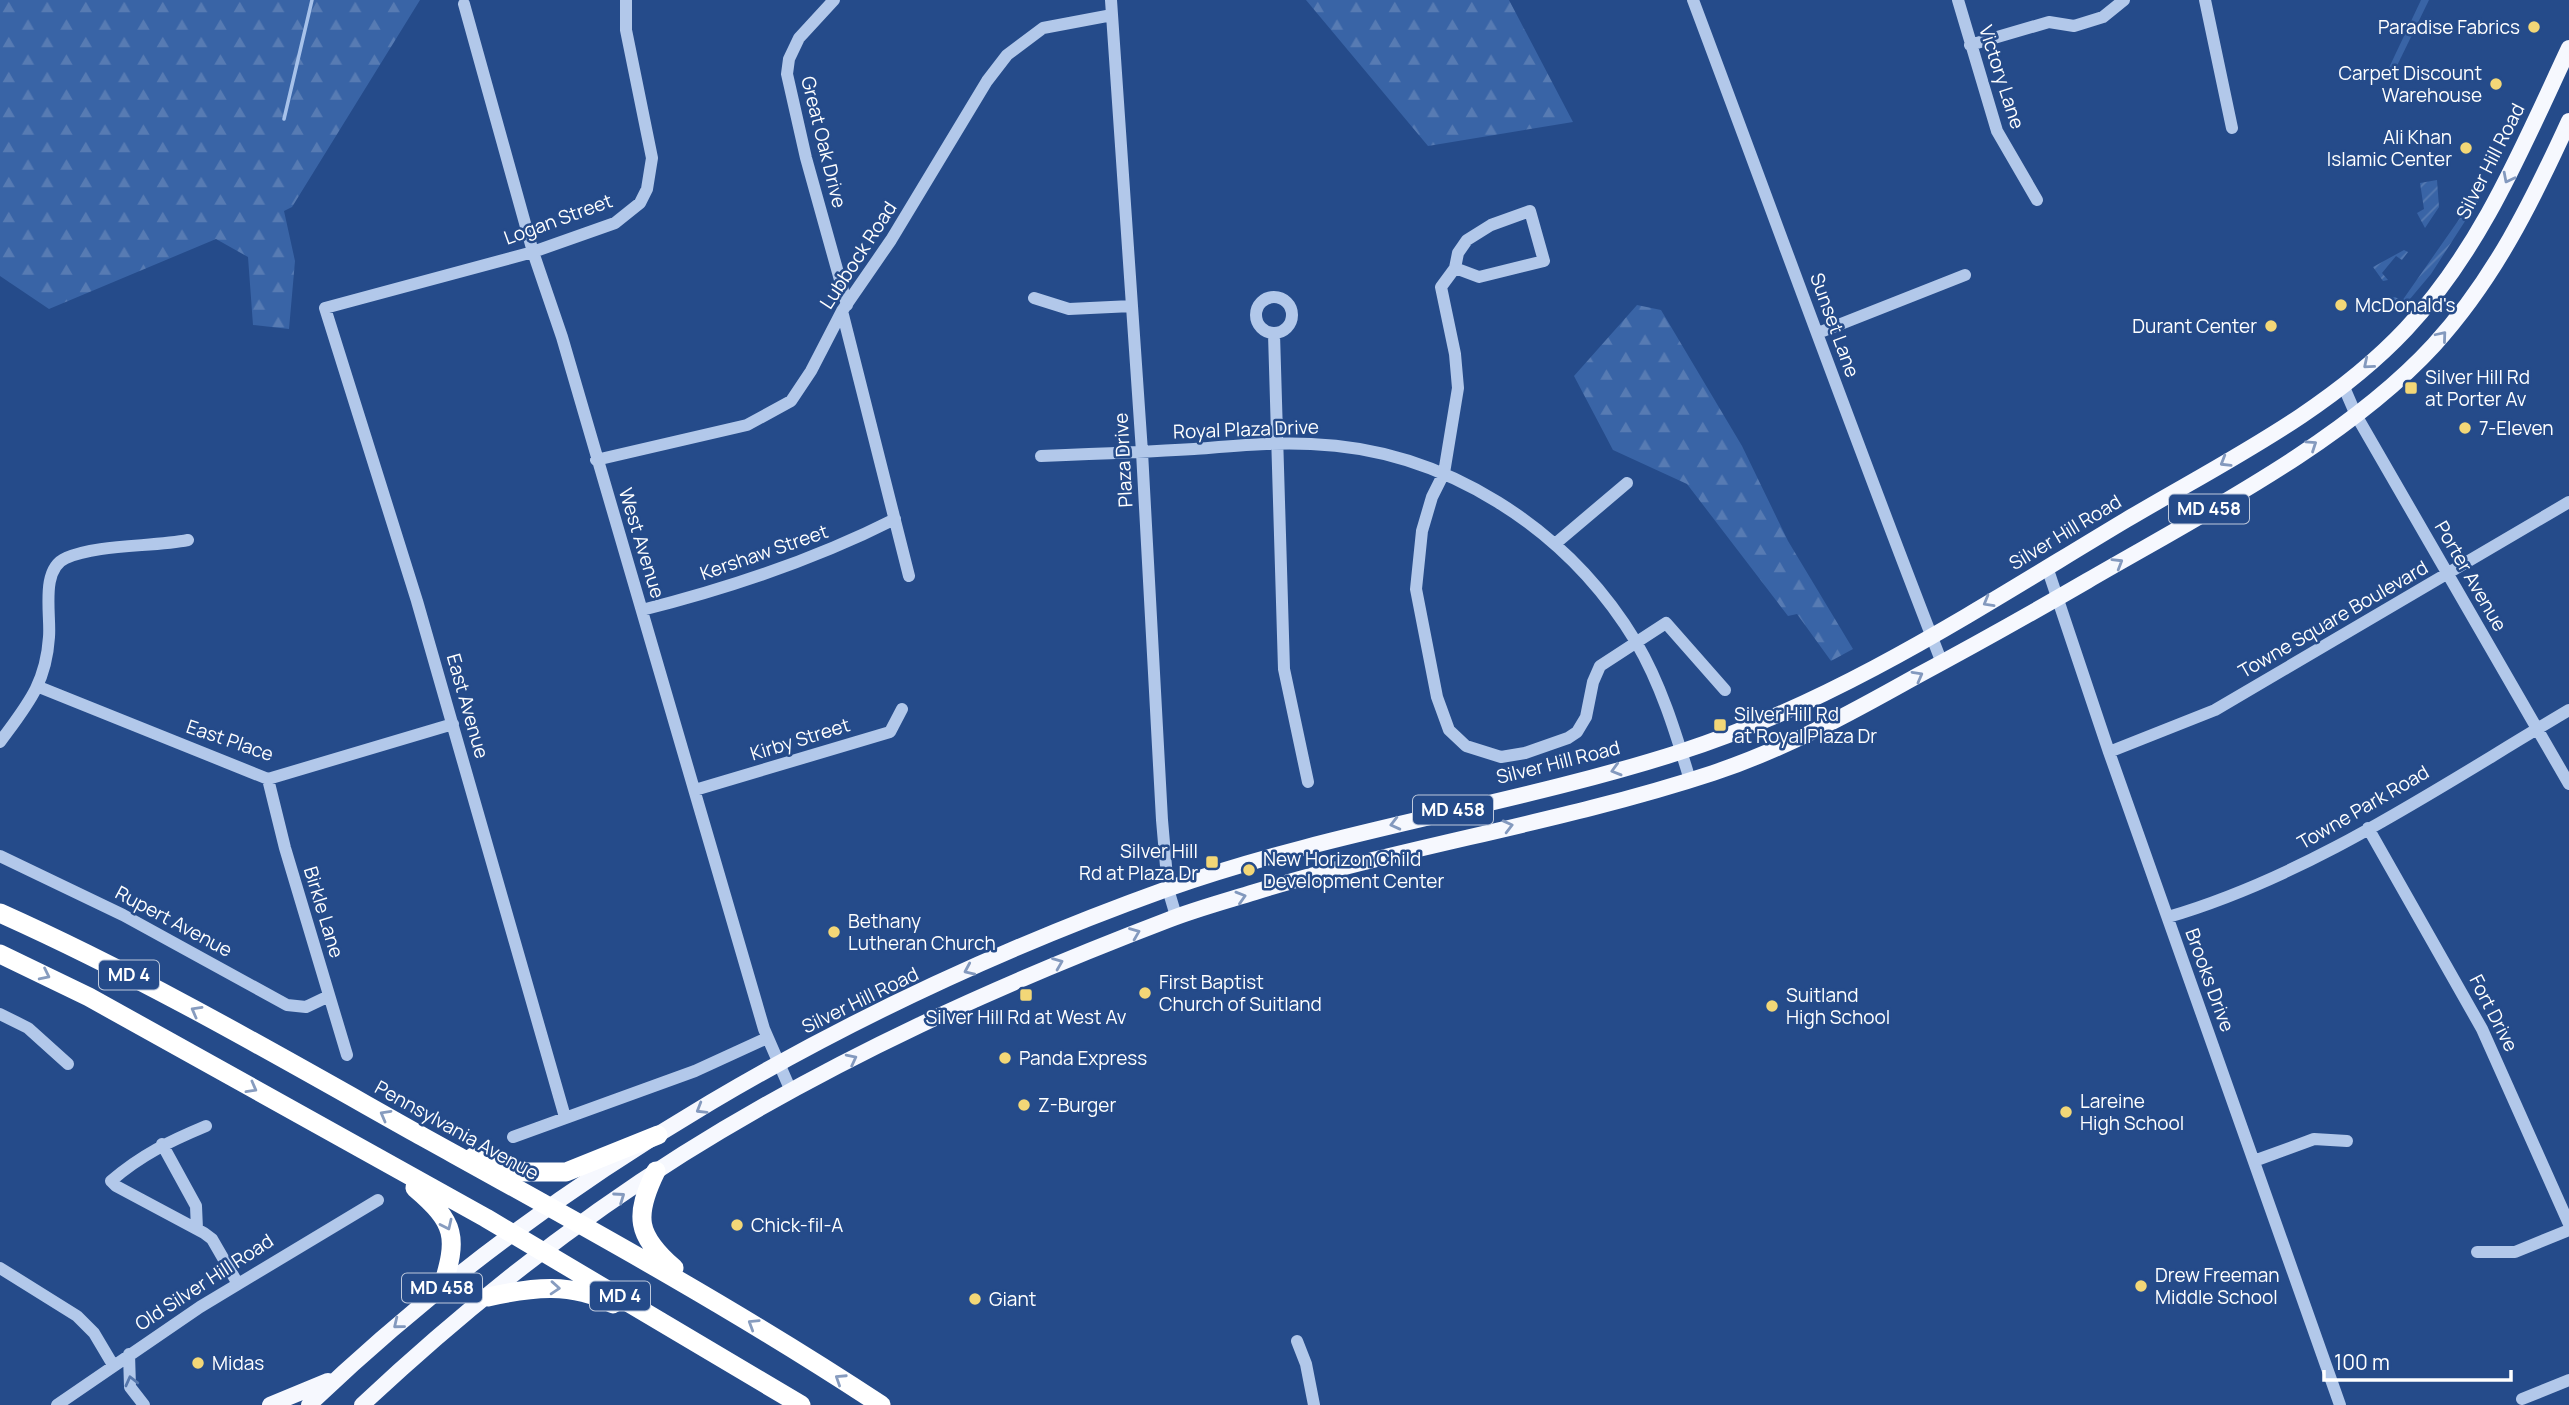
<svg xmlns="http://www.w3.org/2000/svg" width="2569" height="1405" font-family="Manrope,sans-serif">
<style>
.grass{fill:#3964a6}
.forest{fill:url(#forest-firs)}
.garden{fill:url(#garden-furrows)}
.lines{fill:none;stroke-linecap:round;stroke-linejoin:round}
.stream{stroke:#a7c2ea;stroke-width:3.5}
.minor{stroke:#b2c8ea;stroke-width:12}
.major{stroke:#f6f8fe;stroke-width:16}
.highway{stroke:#fff;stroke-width:19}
.oneway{stroke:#8399be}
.oneway2{stroke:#879cbf}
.oneway3{stroke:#5677ac}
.poi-dot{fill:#f3d777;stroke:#254b8a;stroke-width:2.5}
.labels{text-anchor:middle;stroke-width:5;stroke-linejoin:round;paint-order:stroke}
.shield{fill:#254b8a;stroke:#bec9dc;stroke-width:2}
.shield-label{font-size:18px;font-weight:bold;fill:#fff}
.poi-label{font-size:19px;fill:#fff;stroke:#254b8a;text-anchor:start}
.street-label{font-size:19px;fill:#fff;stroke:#254b8a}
</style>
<defs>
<pattern id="forest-firs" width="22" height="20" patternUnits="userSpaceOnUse" patternTransform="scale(1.75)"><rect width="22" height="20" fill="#3964a6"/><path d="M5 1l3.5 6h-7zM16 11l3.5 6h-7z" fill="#577bb3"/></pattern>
<pattern id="garden-furrows" width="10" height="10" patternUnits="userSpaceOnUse" patternTransform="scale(1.75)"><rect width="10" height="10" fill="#3964a6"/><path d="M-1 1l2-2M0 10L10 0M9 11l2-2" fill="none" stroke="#577bb3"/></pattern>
</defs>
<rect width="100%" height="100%" fill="#254b8a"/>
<path class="grass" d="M 2421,0 L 2429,0 L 2392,76 L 2386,74 Z"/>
<path class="forest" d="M 0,0 L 420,0 L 292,207 L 284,211 L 295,261 L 289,329 L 253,325 L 248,257 L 216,239 L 49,309 L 0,276 Z
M 1306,0 L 1509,0 L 1573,122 L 1428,146 Z
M 1637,305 L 1661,310 L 1742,446 L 1788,541 L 1853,649 L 1831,661 L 1797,614 L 1788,616 L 1687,484 L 1613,450 L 1574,376 Z"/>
<path class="garden" d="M 2437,180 L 2439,207 L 2425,228 L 2417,213 L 2424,209 L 2420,183 Z
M 2469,196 L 2478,201 L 2431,274 L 2399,312 L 2388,299 L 2395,297 L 2402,301 L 2467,208 L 2461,200 Z
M 2404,250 L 2408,252 L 2402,260 L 2396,256 L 2382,273 L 2388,280 L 2383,281 L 2373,267 Z"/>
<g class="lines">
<path class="stream" d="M 284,119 L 312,0"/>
<path class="minor" d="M 834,0 L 799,38 L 789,59 L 787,74 L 806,158 L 847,305
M 1111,0 L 1142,452 L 1162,820 L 1168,889 L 1176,916
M 1693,0 C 1776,221 1856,443 1942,663
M 1958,0 L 1997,131 L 2037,200
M 2205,0 L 2232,128
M 464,4 L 533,252 L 562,337 L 764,1029 L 791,1091
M 1970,45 L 2049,22 L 2074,26 L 2103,17 L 2124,0
M 1455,268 L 1479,277 L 1544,261 L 1530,211 L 1491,225 L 1467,240 L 1458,253 L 1455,268 L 1441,287 L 1455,354 L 1458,388 L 1444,473 L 1432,497 L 1422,531 L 1416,589 L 1437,697 L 1449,730 L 1466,746 L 1501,757 L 1525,753 L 1568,738 L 1577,732 L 1586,717 L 1593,682 L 1600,666 L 1666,623 L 1725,690
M1256 315a18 18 0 1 1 36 0a18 18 0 1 1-36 0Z
M 1034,298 L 1069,309 L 1132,306
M 842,311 L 909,576
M 1818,333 L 1965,275
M 1274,334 L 1284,669 L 1308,782
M 2343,385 L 2356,415 L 2569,784
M 1041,456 C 1092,454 1143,452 1194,449 C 1233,446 1272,442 1311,444 C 1445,449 1567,528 1636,642 C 1661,684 1676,734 1690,780
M 596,460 L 747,425 L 791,401 L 811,371 L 842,311 L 891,240 L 987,81 L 1007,55 L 1043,28 L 1112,15
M 1555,544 L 1627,483
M 2047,567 L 2109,752 L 2340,1405
M 642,610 C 730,588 814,560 895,519
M 39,687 L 268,779 L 453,724
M 0,742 C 27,705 46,684 49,637 C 51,615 40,569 66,558 C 97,544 153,547 188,540
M 2109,752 L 2215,710 L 2569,502
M 268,779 L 285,848 L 347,1055
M 695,790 L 890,732 L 902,709
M 2368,828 L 2482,1029 L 2569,1224
M 0,856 L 123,915 L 287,1005 L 306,1007 L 329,996
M 2168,917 C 2312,875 2440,786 2569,710
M 0,1014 L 28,1028 L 68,1064
M 565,1117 L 417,601 L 325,308 L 533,252 L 615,223 L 640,203 L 647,189 L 652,158 L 626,30 L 626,0
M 206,1126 C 170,1141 141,1155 111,1181 L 116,1186 L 204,1233 L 212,1239 L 238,1284
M 513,1137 L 695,1071 L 767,1038
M 162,1144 L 196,1206 L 197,1229
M 2254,1161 L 2314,1139 L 2347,1141
M 2477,1252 L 2515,1252 L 2569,1230
M 0,1268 L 77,1316 L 94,1333 L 113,1365
M 1297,1341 L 1306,1364 L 1314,1405
M 129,1354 L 130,1387 L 144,1405
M 2522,1399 L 2569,1380
M 57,1405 L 200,1307 L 378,1200"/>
<path class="major" d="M 270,1405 L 328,1381
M 309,1405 C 551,1173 852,1002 1167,889 C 1334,830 1511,806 1680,752 C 1840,701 1982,606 2126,520 C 2222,463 2328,412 2406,329 C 2481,249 2523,146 2569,48
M 362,1405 C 459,1314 570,1225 683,1154 C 836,1058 1000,984 1168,920 C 1196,909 1226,901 1255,892 C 1406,846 1564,822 1713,773 C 1785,749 1849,714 1915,677 C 1973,646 2030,614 2087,581 C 2199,516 2346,441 2434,345 C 2494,279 2532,202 2569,121"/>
<path class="highway" d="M 0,913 C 143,977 279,1056 416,1133 C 573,1220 731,1306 881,1405
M 0,954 L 89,997 L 486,1218 L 801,1405
M 473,1157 L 526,1172 L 566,1172 L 658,1135
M 656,1171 C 634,1216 636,1235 674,1268
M 415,1188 C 456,1223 458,1237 442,1288
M 488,1297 C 532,1287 572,1282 613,1304"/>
</g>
<defs><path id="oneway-chevron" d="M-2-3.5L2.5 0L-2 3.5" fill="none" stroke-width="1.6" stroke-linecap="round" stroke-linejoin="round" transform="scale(1.75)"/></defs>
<g class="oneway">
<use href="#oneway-chevron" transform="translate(2508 178) rotate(117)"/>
<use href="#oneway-chevron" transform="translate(2442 336) rotate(-50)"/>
<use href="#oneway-chevron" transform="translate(2368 364) rotate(140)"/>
<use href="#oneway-chevron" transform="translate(2312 445) rotate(-34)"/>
<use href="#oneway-chevron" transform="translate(2225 462) rotate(149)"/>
<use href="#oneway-chevron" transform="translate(2118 563) rotate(-31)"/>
<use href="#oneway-chevron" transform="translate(1988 602) rotate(150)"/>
<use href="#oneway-chevron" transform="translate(1918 676) rotate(-29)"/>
<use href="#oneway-chevron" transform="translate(1616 770) rotate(164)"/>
<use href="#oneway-chevron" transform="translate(1395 824) rotate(166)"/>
<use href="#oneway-chevron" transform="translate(1508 826) rotate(-14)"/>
<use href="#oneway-chevron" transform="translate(1241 897) rotate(-17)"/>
<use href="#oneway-chevron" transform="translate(1135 933) rotate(-22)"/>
<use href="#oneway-chevron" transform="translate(1058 963) rotate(-22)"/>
<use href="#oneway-chevron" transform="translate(969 970) rotate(156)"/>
<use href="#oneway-chevron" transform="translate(852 1059) rotate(-27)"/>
<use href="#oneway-chevron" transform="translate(701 1109) rotate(149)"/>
<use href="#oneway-chevron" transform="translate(620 1197) rotate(-35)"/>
<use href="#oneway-chevron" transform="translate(398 1324) rotate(141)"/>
</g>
<g class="oneway2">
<use href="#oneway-chevron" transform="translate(45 975) rotate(26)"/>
<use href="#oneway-chevron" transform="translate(196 1011) rotate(-151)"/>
<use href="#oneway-chevron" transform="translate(252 1088) rotate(29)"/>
<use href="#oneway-chevron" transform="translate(385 1115) rotate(-151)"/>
<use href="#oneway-chevron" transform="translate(447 1225) rotate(65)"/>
<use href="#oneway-chevron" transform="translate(555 1288) rotate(4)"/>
<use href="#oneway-chevron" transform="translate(753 1324) rotate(-148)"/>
<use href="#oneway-chevron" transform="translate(840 1379) rotate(-147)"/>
</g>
<use class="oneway3" href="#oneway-chevron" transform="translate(131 1381) rotate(-104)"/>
<g class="poi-dot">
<circle cx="2534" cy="27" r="7"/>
<circle cx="2496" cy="84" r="7"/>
<circle cx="2466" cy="148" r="7"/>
<circle cx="2341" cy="305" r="7"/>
<circle cx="2271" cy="326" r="7"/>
<rect x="2404" y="381" width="14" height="14" rx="3.5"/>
<circle cx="2465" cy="428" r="7"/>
<rect x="1713" y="718" width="14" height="14" rx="3.5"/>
<rect x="1205" y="855" width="14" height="14" rx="3.5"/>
<circle cx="1249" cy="870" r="7"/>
<circle cx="834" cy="932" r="7"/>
<circle cx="1145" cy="993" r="7"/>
<rect x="1019" y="988" width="14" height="14" rx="3.5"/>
<circle cx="1772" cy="1006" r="7"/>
<circle cx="1005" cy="1058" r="7"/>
<circle cx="1024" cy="1105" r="7"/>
<circle cx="2066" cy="1112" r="7"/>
<circle cx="737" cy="1225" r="7"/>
<circle cx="2141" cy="1286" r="7"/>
<circle cx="975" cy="1299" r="7"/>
<circle cx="198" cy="1363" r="7"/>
</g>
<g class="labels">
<g class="shield">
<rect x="2169" y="494.5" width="80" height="29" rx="5"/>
<rect x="1413" y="795.5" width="80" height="29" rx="5"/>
<rect x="99" y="960.5" width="60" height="29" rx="5"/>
<rect x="402" y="1273.5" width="80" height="29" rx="5"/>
<rect x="590" y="1281.5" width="60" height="29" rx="5"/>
</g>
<g class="shield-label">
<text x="2209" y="515">MD 458</text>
<text x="1453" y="816">MD 458</text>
<text x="129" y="981">MD 4</text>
<text x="442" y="1294">MD 458</text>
<text x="620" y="1302">MD 4</text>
</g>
<g class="poi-label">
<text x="2520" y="34" text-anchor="end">Paradise Fabrics</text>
<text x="2482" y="80" text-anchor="end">Carpet Discount<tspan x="2482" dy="22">Warehouse</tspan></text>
<text x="2452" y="144" text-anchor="end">Ali Khan<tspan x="2452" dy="22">Islamic Center</tspan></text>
<text x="2355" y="312">McDonald's</text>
<text x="2257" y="333" text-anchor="end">Durant Center</text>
<text x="2425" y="384">Silver Hill Rd<tspan x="2425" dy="22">at Porter Av</tspan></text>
<text x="2479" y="435">7-Eleven</text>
<text x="1734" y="721">Silver Hill Rd<tspan x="1734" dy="22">at Royal Plaza Dr</tspan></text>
<text x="1198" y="858" text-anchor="end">Silver Hill<tspan x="1198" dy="22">Rd at Plaza Dr</tspan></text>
<text x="1263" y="866">New Horizon Child<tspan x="1263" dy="22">Development Center</tspan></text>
<text x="848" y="928">Bethany<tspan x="848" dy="22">Lutheran Church</tspan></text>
<text x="1159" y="989">First Baptist<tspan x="1159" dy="22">Church of Suitland</tspan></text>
<text x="1786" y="1002">Suitland<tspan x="1786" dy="22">High School</tspan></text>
<text x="1026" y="1024" text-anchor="middle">Silver Hill Rd at West Av</text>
<text x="1019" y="1065">Panda Express</text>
<text x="2080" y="1108">Lareine<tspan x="2080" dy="22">High School</tspan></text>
<text x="1038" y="1112">Z-Burger</text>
<text x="751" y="1232">Chick-fil-A</text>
<text x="2155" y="1282">Drew Freeman<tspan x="2155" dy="22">Middle School</tspan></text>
<text x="989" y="1306">Giant</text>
<text x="212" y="1370">Midas</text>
</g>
<g class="street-label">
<text transform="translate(2002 77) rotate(72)" y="7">Victory Lane</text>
<text transform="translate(824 142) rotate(76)" y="7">Great Oak Drive</text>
<text transform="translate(2490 161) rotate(-63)" y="7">Silver Hill Road</text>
<text transform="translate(558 219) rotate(-20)" y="7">Logan Street</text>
<text transform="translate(858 255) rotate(-57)" y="7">Lubbock Road</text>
<text transform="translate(1835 325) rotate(70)" y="7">Sunset Lane</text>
<text transform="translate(1246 429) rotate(-2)" y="7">Royal Plaza Drive</text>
<text transform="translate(1123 460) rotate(-93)" y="7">Plaza Drive</text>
<text transform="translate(2065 532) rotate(-31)" y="7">Silver Hill Road</text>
<text transform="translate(642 543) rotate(73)" y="7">West Avenue</text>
<text transform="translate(764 552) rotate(-19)" y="7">Kershaw Street</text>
<text transform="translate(2471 576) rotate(60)" y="7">Porter Avenue</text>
<text transform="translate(2333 619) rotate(-30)" y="7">Towne Square Boulevard</text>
<text transform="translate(468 706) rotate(74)" y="7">East Avenue</text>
<text transform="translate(800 739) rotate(-17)" y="7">Kirby Street</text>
<text transform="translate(230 740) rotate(19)" y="7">East Place</text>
<text transform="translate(1558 762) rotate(-14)" y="7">Silver Hill Road</text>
<text transform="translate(2363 807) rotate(-30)" y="7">Towne Park Road</text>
<text transform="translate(324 912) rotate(73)" y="7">Birkle Lane</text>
<text transform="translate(174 921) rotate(28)" y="7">Rupert Avenue</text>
<text transform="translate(2210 980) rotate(70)" y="7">Brooks Drive</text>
<text transform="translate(860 1000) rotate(-26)" y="7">Silver Hill Road</text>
<text transform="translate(2494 1013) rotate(63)" y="7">Fort Drive</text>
<text transform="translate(457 1130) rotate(29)" y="7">Pennsylvania Avenue</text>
<text transform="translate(204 1282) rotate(-33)" y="7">Old Silver Hill Road</text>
</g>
</g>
<path d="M2324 1370v10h187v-10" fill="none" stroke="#ffffff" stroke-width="3.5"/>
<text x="2334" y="1370" font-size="21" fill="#ffffff" stroke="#254b8a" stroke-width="5" paint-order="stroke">100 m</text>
</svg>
